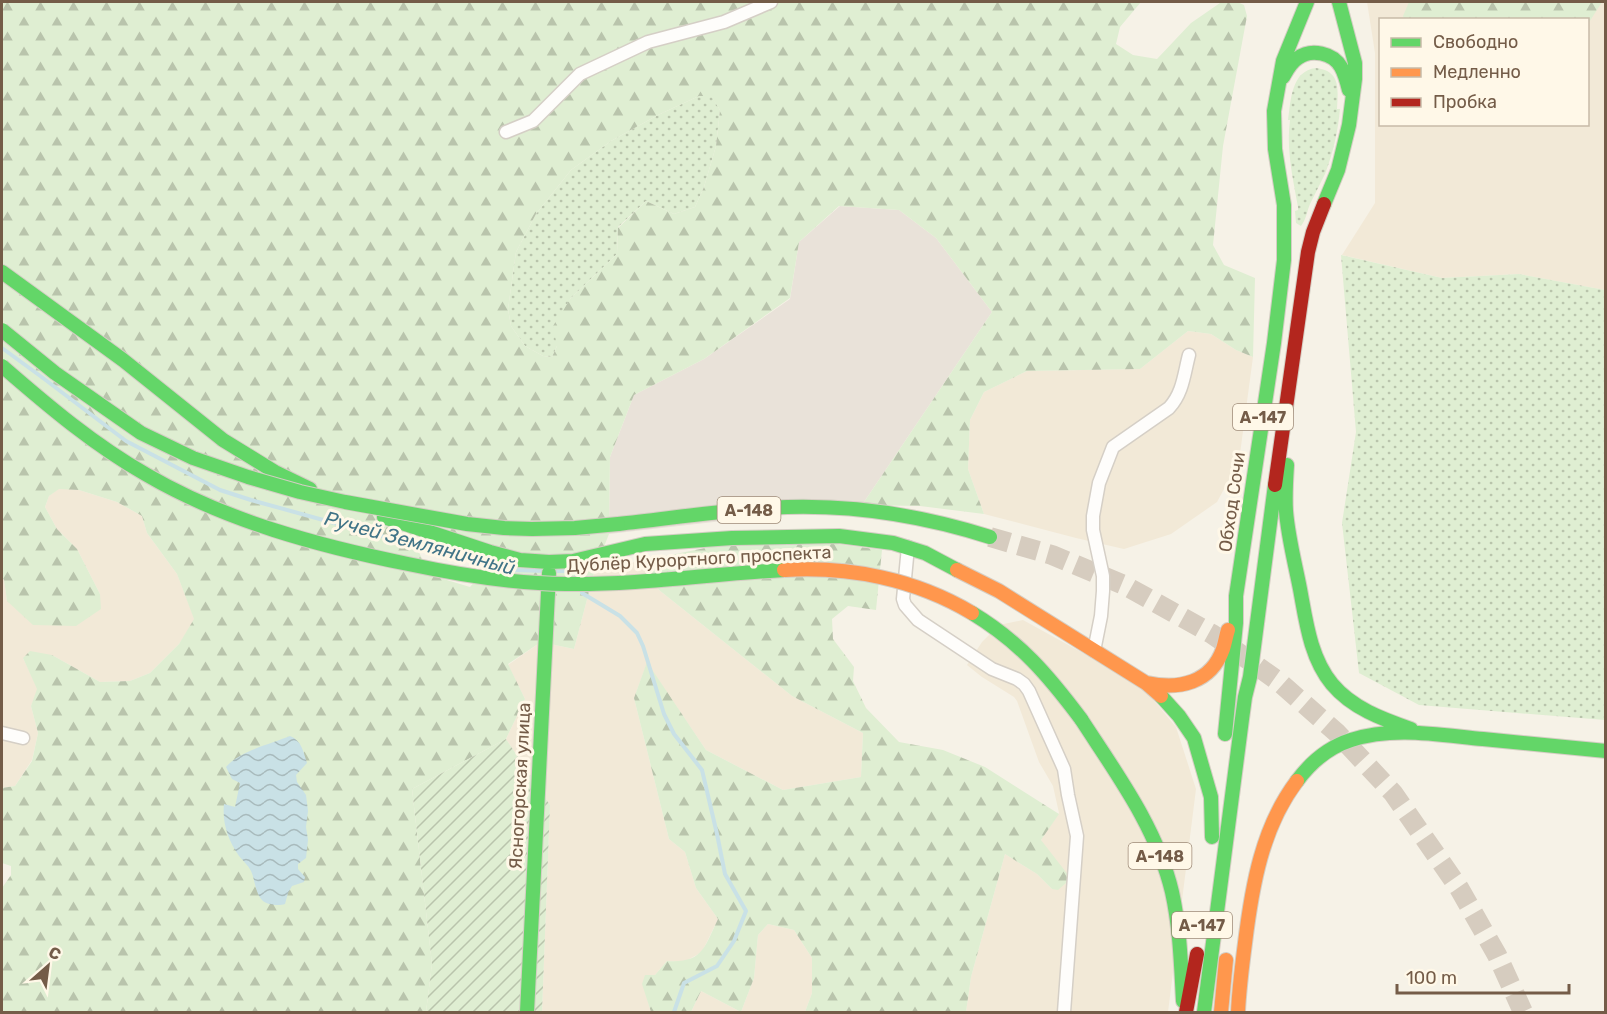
<svg xmlns="http://www.w3.org/2000/svg" width="1607" height="1014" font-family="Rubik,sans-serif">
<style>
.residential{fill:#f2e9d7;fill-rule:evenodd}
.industrial{fill:#e9e2d9}
.grass{fill:url(#grass-dots)}
.forest{fill:url(#forest-firs);fill-rule:evenodd}
.garden{fill:url(#garden-furrows)}
.water{fill:url(#water-waves)}
.lines{fill:none;stroke-linecap:round;stroke-linejoin:round}
.stream{stroke:#c9e1e6;stroke-width:4}
.primary-tunnel{stroke:#d6ccbf;stroke-width:20;stroke-dasharray:20 10;stroke-linecap:butt}
.street-casing{stroke:#d5cfc6;stroke-width:15}
.fast-casing{stroke:#d5cec4;stroke-width:16}
.slow-casing{stroke:#d5cec4;stroke-width:16}
.jam-casing{stroke:#d5cec4;stroke-width:16}
.street{stroke:#fefdfb;stroke-width:12}
.fast{stroke:#63d668;stroke-width:14}
.slow{stroke:#ff974d;stroke-width:14}
.jam{stroke:#b3261e;stroke-width:14}
.fast-bridge-casing{stroke:#d5cdc4;stroke-width:16;stroke-linecap:butt}
.slow-bridge-casing{stroke:#d5cdc4;stroke-width:16;stroke-linecap:butt}
.fast-bridge{stroke:#63d668;stroke-width:14}
.slow-bridge{stroke:#ff974d;stroke-width:14}
.labels{text-anchor:middle;stroke-width:6;stroke-linejoin:round;paint-order:stroke}
.shield{fill:#fff8e8;stroke:#9e8b78;stroke-width:1.5}
.shield-label{font-size:16px;font-weight:bold;fill:#745c48}
.street-label{font-size:18px;fill:#745c48;stroke:#fff8e8}
.water-label{font-size:20px;font-style:italic;fill:#417487;stroke:#fff8e8}
</style>
<defs>
<pattern id="grass-dots" width="8" height="8" patternUnits="userSpaceOnUse" patternTransform="scale(1.5)"><rect width="8" height="8" fill="#dfeed2"/><path d="M2 2h.1M6 6h.1" fill="none" stroke="#b9c4ac" stroke-width="1.8" stroke-linecap="round"/></pattern>
<pattern id="forest-firs" width="22" height="20" patternUnits="userSpaceOnUse" patternTransform="scale(1.5)"><rect width="22" height="20" fill="#dfeed2"/><path d="M5 1l3.5 6h-7zM16 11l3.5 6h-7z" fill="#b9c4ac"/></pattern>
<pattern id="garden-furrows" width="10" height="10" patternUnits="userSpaceOnUse" patternTransform="scale(1.5)"><rect width="10" height="10" fill="#dfeed2"/><path d="M-1 1l2-2M0 10L10 0M9 11l2-2" fill="none" stroke="#b9c4ac"/></pattern>
<pattern id="water-waves" width="16" height="10" patternUnits="userSpaceOnUse" patternTransform="scale(1.5)"><rect width="16" height="10" fill="#c9e1e6"/><path d="M0 5q4-4 8 0t8 0" fill="none" stroke="#a8babc"/></pattern>
</defs>
<rect width="100%" height="100%" fill="#f6f2e7"/>
<path class="residential" d="M 1367,2 L 1605,2 L 1605,290 L 1519,274 L 1442,278 L 1342,255 L 1375,203 L 1375,53 ZM 1380,20 L 1588,20 L 1588,124 L 1380,124 Z
M 1188,331 L 1211,334 L 1236,350 L 1253,357 L 1239,461 L 1217,502 L 1171,534 L 1124,549 L 1076,538 L 984,514 L 968,469 L 970,420 L 984,392 L 1027,371 L 1140,369 Z
M 59,488 L 79,490 L 117,502 L 142,516 L 147,533 L 177,574 L 195,620 L 179,644 L 150,673 L 130,681 L 100,682 L 52,655 L 23,658 L 38,689 L 31,706 L 38,733 L 32,760 L 15,786 L 2,788 L 2,577 L 4,580 L 7,601 L 100,594 L 77,549 L 57,529 L 45,507 L 49,496 Z
M 641,561 L 659,590 L 792,696 L 863,733 L 861,777 L 783,790 L 706,750 L 647,663 L 634,698 L 669,839 L 685,852 L 696,888 L 718,919 L 702,952 L 684,962 L 667,961 L 655,975 L 643,984 L 651,1012 L 542,1012 L 550,805 L 506,739 L 525,699 L 508,665 L 541,642 L 574,649 L 595,569 Z
M 1023,620 L 1141,685 L 1176,727 L 1196,789 L 1168,1012 L 966,1012 L 971,977 L 1005,854 L 1037,874 L 1052,889 L 1041,840 L 1059,813 L 1053,786 L 1039,762 L 1017,701 L 1014,697 L 982,677 L 967,665 L 982,642 L 999,625 Z
M 768,924 L 794,930 L 812,958 L 812,993 L 805,1012 L 691,1012 L 701,991 L 741,1012 L 754,978 L 758,935 Z"/>
<path class="industrial" d="M 840,206 L 899,210 L 936,238 L 992,312 L 862,505 L 609,534 L 610,457 L 634,395 L 704,359 L 790,299 L 799,242 Z"/>
<path class="grass" d="M 1316,68 C 1341,71 1338,89 1337,109 L 1340,109 C 1338,131 1333,153 1325,174 C 1320,184 1315,194 1310,204 C 1307,211 1306,220 1301,226 L 1296,223 L 1295,211 L 1298,210 L 1298,207 C 1293,178 1286,150 1290,120 L 1288,120 C 1291,100 1291,71 1316,68 Z
M 711,95 L 720,110 L 716,146 L 704,187 L 695,207 L 674,214 L 646,201 L 618,227 L 617,254 L 570,299 L 557,346 L 552,357 L 543,356 L 525,346 L 511,326 L 508,309 L 516,252 L 536,214 L 571,170 L 611,141 L 658,115 L 699,96 Z
M 1341,255 L 1442,278 L 1519,274 L 1605,290 L 1605,720 L 1419,705 L 1359,673 L 1342,523 L 1356,432 Z"/>
<path class="forest" d="M 2,2 L 1141,2 L 1120,27 L 1116,44 L 1133,55 L 1157,59 L 1191,23 L 1220,3 L 1237,2 L 1244,5 L 1247,16 L 1223,146 L 1213,245 L 1224,265 L 1255,278 L 1253,357 L 1236,350 L 1211,334 L 1188,331 L 1140,369 L 1027,371 L 984,392 L 970,420 L 968,469 L 984,514 L 920,506 L 862,505 L 992,312 L 936,238 L 899,210 L 839,206 L 799,242 L 790,298 L 704,359 L 634,395 L 610,457 L 609,534 L 595,569 L 574,649 L 541,642 L 508,664 L 525,699 L 506,739 L 412,789 L 432,964 L 426,1012 L 2,1012 L 2,888 L 11,875 L 11,866 L 2,863 L 2,788 L 15,786 L 32,761 L 38,733 L 31,706 L 37,689 L 23,658 L 30,651 L 52,655 L 100,682 L 130,681 L 150,673 L 179,644 L 194,619 L 177,574 L 147,533 L 142,516 L 117,502 L 79,490 L 59,489 L 49,496 L 45,507 L 57,529 L 77,549 L 100,594 L 101,609 L 76,626 L 33,625 L 7,601 L 4,580 L 2,577 ZM 699,96 L 711,96 L 720,110 L 716,146 L 704,187 L 695,207 L 674,214 L 646,201 L 618,228 L 617,254 L 570,299 L 553,326 L 557,346 L 552,357 L 543,356 L 525,346 L 511,326 L 508,309 L 516,252 L 536,214 L 571,170 L 611,141 L 658,115 ZM 415,527 L 489,551 L 492,562 L 470,587 L 430,575 L 411,536 Z
M 1409,2 L 1602,2 L 1588,24 L 1588,20 L 1404,19 L 1403,16 Z
M 769,535 L 882,550 L 876,610 L 848,606 L 832,619 L 833,639 L 854,667 L 853,681 L 866,708 L 899,742 L 943,750 L 985,767 L 1059,814 L 1041,840 L 1069,876 L 1066,883 L 1058,890 L 1052,889 L 1037,874 L 1005,854 L 971,977 L 966,1012 L 805,1012 L 812,993 L 812,958 L 794,930 L 768,924 L 758,935 L 754,978 L 741,1012 L 701,991 L 691,1012 L 651,1012 L 642,984 L 645,975 L 655,975 L 667,961 C 703,963 704,948 718,919 L 696,888 L 685,852 L 669,839 L 634,698 L 647,662 L 706,750 L 783,790 L 861,777 L 863,733 L 792,696 L 659,590 L 641,561 Z"/>
<path class="garden" d="M 506,739 L 550,805 L 542,1012 L 426,1012 L 432,964 L 412,789 Z"/>
<path class="water" d="M 290,736 C 302,741 303,751 307,763 L 296,775 L 297,782 L 306,795 L 308,811 L 306,827 L 308,840 L 306,858 L 298,864 L 298,869 L 305,877 L 304,882 L 292,886 L 288,893 L 285,904 C 279,906 268,905 263,901 C 255,894 255,879 251,871 C 248,865 243,861 239,856 C 228,840 222,823 224,804 L 235,807 L 240,783 L 232,779 L 226,767 C 239,751 271,744 290,736 Z"/>
<g class="lines">
<path class="stream" d="M 2,348 L 43,378 L 126,441 L 220,490 L 251,500 L 392,539 L 512,570 L 545,571
M 552,571 L 575,571 L 577,577
M 582,593 L 620,616 L 637,633 L 643,646 L 664,714 L 674,734 L 702,770 L 717,834 L 725,874 L 746,911 L 734,941 L 717,966 L 684,983 L 674,1012"/>
<path class="primary-tunnel" d="M 990,537 L 1052,555 L 1124,585 L 1212,634 L 1278,681 L 1337,733 L 1393,793 L 1459,888 L 1497,955 L 1523,1012"/>
<g class="street-casing">
<path id="street" d="M 506,132 L 533,121 L 580,74 L 648,42 L 724,22 L 771,2
M 908,547 L 903,599 L 905,605 L 918,620 L 992,669 L 1017,679 L 1024,684 L 1029,691 L 1064,769 L 1068,795 L 1077,836 L 1064,1012
M 1094,651 L 1101,616 L 1103,591 L 1103,576 L 1093,530 L 1093,516 L 1099,483 L 1113,447 L 1169,408 C 1183,393 1184,374 1189,355
M 2,733 L 23,738"/>
</g>
<g class="fast-casing">
<path id="fast" d="M 1283,77 C 1287,70 1291,62 1298,58 C 1311,48 1333,53 1341,67 C 1345,74 1347,82 1349,90
M 1324,204 L 1338,170 L 1349,125 L 1355,79 L 1355,63 L 1339,2
M 2,272 L 123,360 L 223,440 L 275,472 L 310,489
M 1287,465 C 1286,480 1285,496 1286,511 C 1288,537 1295,563 1300,589 C 1306,621 1310,657 1332,684 C 1352,708 1382,719 1411,729
M 384,517 L 490,552 L 520,560 L 549,562 L 573,561 L 645,544 L 732,538 L 839,536 L 893,543 L 925,553 L 957,570
M 618,524 C 674,518 730,509 787,507 C 856,505 924,516 990,537
M 1161,696 L 1179,716 L 1194,738 L 1211,797 L 1212,837
M 1081,719 C 1116,773 1157,828 1172,892 C 1180,928 1181,965 1183,1001
M 1225,734 L 1236,623 L 1236,596 L 1274,343 L 1284,260 L 1284,205 L 1275,149 L 1274,111 L 1283,61 L 1307,2
M 1297,781 C 1311,762 1329,747 1351,740 C 1393,726 1440,735 1483,739 C 1524,743 1565,747 1606,751
M 527,1012 L 549,573
M 1204,1012 L 1242,719 L 1245,697 L 1250,677 L 1275,485"/>
</g>
<g class="slow-casing">
<path id="slow" d="M 957,570 L 999,591 L 1146,683 L 1161,696
M 1147,683 C 1179,690 1211,683 1223,649 C 1225,643 1226,636 1228,630
M 1221,1012 L 1226,960
M 1238,1012 C 1239,989 1242,966 1245,943 C 1252,886 1262,827 1297,781"/>
</g>
<g class="jam-casing">
<path id="jam" d="M 1275,485 L 1308,252 L 1313,232 L 1324,204
M 1186,1012 L 1197,954"/>
</g>
<use href="#street" class="street"/>
<use href="#fast" class="fast"/>
<use href="#slow" class="slow"/>
<use href="#jam" class="jam"/>
<g class="fast-bridge-casing">
<path id="fast-bridge" d="M 2,330 L 55,373 L 141,433 L 193,458 L 248,477 L 300,492 L 345,502 L 467,524 L 504,528 L 532,529 L 575,528 L 618,524
M 2,366 C 48,406 94,445 147,475 C 226,521 319,546 408,564 C 460,575 513,584 566,584 C 639,585 711,574 784,570
M 972,613 C 1020,642 1048,675 1081,719"/>
</g>
<g class="slow-bridge-casing">
<path id="slow-bridge" d="M 784,570 C 849,566 915,579 972,613"/>
</g>
<use href="#fast-bridge" class="fast-bridge"/>
<use href="#slow-bridge" class="slow-bridge"/>
</g>
<g class="labels">
<g class="shield">
<rect x="1233" y="404" width="60" height="26" rx="4.5"/>
<rect x="717.5" y="497" width="63" height="26" rx="4.5"/>
<rect x="1128.5" y="843" width="63" height="26" rx="4.5"/>
<rect x="1172" y="912" width="60" height="26" rx="4.5"/>
</g>
<g class="shield-label">
<text x="1263" y="423">А-147</text>
<text x="749" y="516">А-148</text>
<text x="1160" y="862">А-148</text>
<text x="1202" y="931">А-147</text>
</g>
<g class="street-label">
<text transform="translate(1232 502) rotate(-82)" y="6">Обход Сочи</text>
<text transform="translate(699 559) rotate(-3)" y="6">Дублёр Курортного проспекта</text>
<text transform="translate(520 786) rotate(-87)" y="6">Ясногорская улица</text>
</g>
<g class="water-label">
<text transform="translate(420 543) rotate(15)" y="7">Ручей Земляничный</text>
</g>
</g>
<rect width="1607" height="1014" fill="none" stroke="#745c48" stroke-width="6"/>
<rect x="1379" y="18" width="210" height="108" fill="#fff8e8" stroke="#c7baa8" stroke-width="1.5"/>
<rect x="1391" y="38" width="30" height="9" fill="#63d668" stroke="#c7baa8" stroke-width="1.5"/>
<text x="1433" y="48" font-size="18" fill="#745c48">Свободно</text>
<rect x="1391" y="68" width="30" height="9" fill="#ff974d" stroke="#c7baa8" stroke-width="1.5"/>
<text x="1433" y="78" font-size="18" fill="#745c48">Медленно</text>
<rect x="1391" y="98" width="30" height="9" fill="#b3261e" stroke="#c7baa8" stroke-width="1.5"/>
<text x="1433" y="108" font-size="18" fill="#745c48">Пробка</text>
<g transform="translate(48 966) rotate(28)" stroke="#fff8e8" stroke-width="4.5" paint-order="stroke">
<path d="M0-4.5L10 22L0 15L-10 22Z" fill="#745c48"/>
<text y="-9" font-size="16" font-weight="bold" text-anchor="middle" fill="#745c48">С</text>
</g>
<path d="M1397 984v9h172v-9" fill="none" stroke="#745c48" stroke-width="3"/>
<text x="1406" y="984" font-size="18" fill="#745c48" stroke="#fff8e8" stroke-width="4.5" paint-order="stroke">100 m</text>
</svg>
